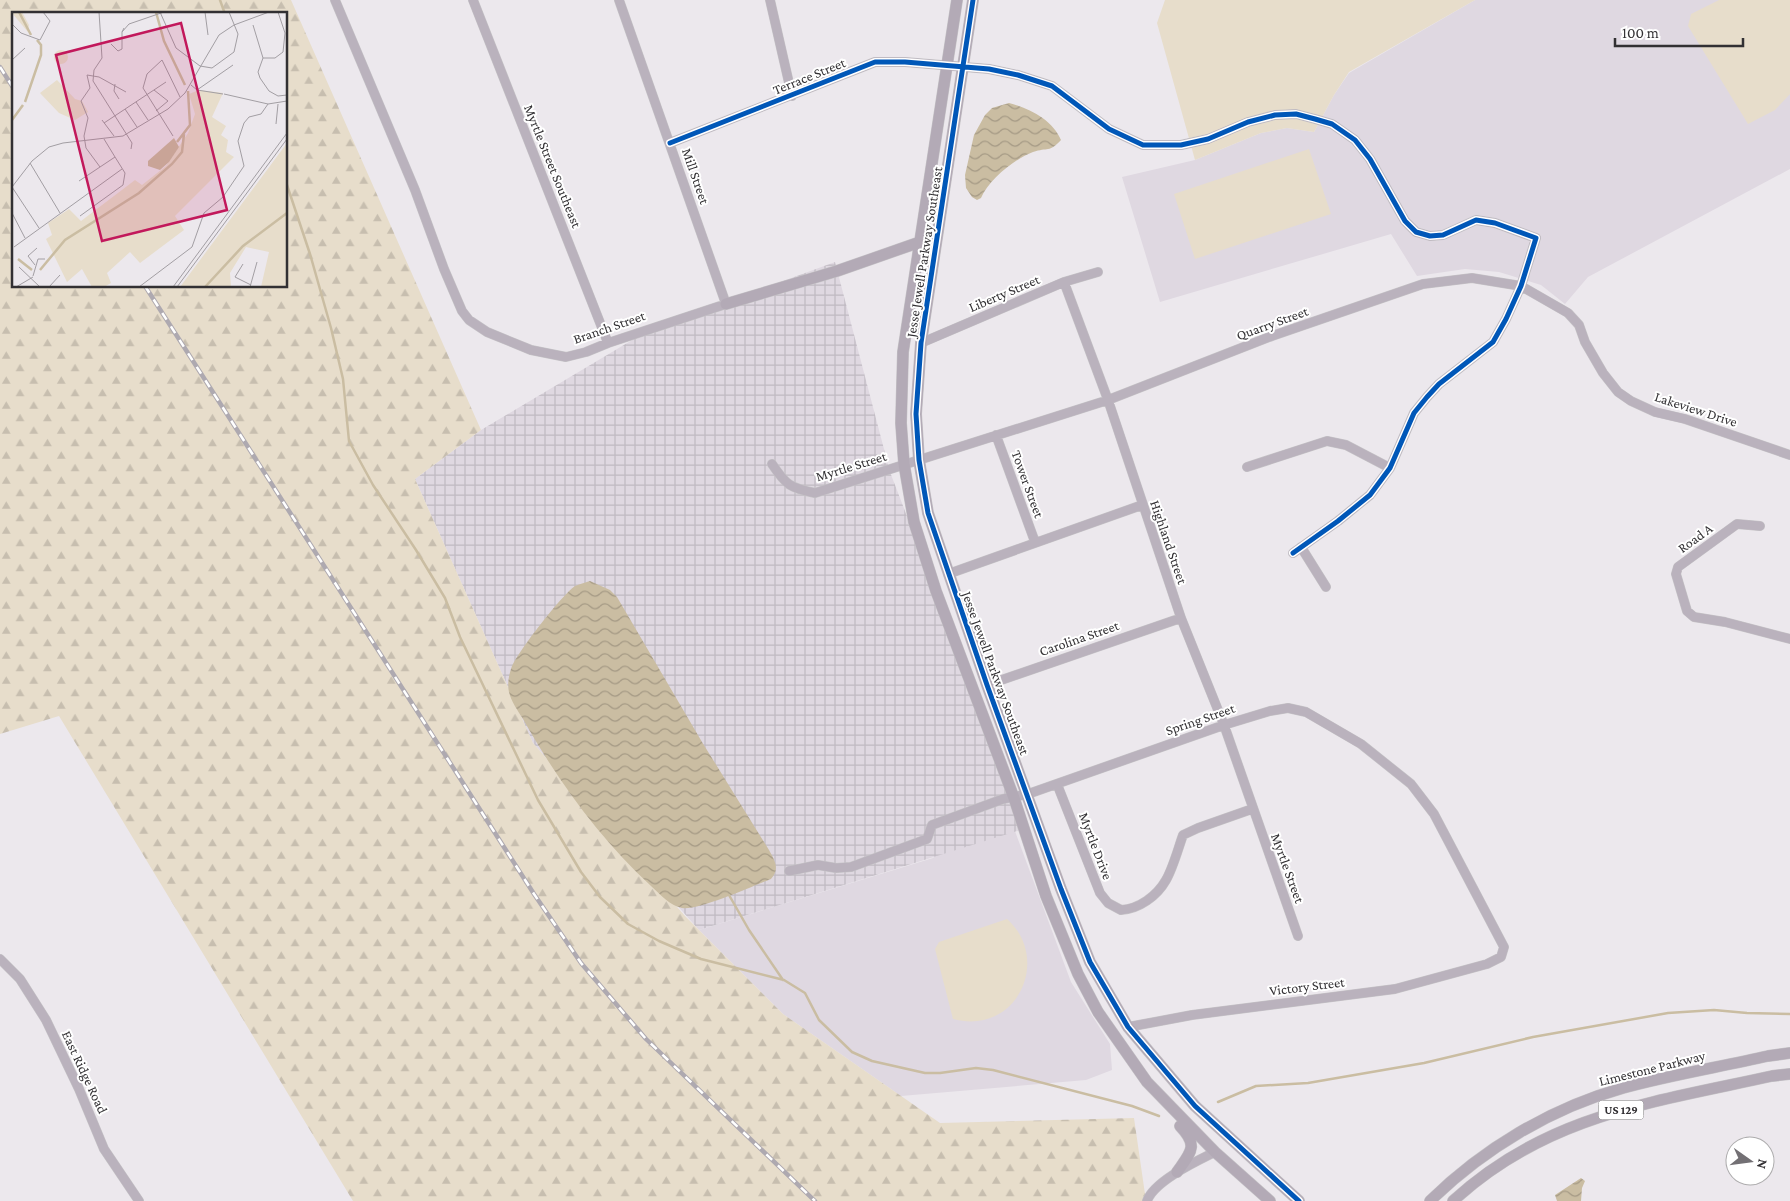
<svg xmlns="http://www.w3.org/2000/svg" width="1790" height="1201" font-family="'Crimson Pro',serif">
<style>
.built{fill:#dfd8e1}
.industrial{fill:url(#industrial-grid)}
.green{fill:#e7ddcb}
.forest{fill:url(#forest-firs);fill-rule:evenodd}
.water{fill:url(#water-waves)}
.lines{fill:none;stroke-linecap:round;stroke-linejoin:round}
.stream{stroke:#cabda2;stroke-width:2.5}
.minor-casing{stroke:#c6c4c7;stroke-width:10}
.major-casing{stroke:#c6c4c7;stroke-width:12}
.minor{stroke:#bab2bd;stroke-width:9}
.major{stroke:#b3aab6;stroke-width:11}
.rail-casing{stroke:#aea9b0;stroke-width:4.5}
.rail{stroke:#fff;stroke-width:2.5;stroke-dasharray:8;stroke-linecap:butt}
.cycleway-casing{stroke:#fff;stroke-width:8}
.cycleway{stroke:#0057b8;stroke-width:5}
.labels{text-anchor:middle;stroke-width:4;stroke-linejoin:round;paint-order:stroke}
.shield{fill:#fff;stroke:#706e70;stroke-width:1}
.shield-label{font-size:12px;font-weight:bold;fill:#323033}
.street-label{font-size:14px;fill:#323033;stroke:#fff}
.inset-river{fill:none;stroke:#cabda2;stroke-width:2.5}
.inset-road{fill:none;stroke:#a29ea3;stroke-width:1}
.view{fill:#c2185b;fill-opacity:0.15;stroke:#c2185b;stroke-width:2.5}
.inset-edge{fill:none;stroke:#323033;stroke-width:2.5}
</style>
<defs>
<pattern id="industrial-grid" width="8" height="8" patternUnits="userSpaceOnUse" patternTransform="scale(1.25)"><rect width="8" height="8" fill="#dfd8e1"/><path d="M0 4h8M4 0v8" fill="none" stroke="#c0bac2"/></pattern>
<pattern id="forest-firs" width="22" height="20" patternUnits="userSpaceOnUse" patternTransform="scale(1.25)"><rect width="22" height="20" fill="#e7ddcb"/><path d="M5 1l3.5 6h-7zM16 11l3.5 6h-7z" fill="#c7beaf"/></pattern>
<pattern id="water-waves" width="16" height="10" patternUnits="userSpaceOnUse" patternTransform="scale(1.25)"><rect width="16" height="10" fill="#cabda2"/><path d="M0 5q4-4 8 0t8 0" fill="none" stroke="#a59a85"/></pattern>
</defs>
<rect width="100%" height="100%" fill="#ece8ed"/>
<path class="built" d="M 1475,0 L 1790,0 L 1790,169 L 1588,277 L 1565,304 L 1541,285 L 1499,272 L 1465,269 L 1417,276 L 1391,234 L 1160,302 L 1122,177 L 1195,160 L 1261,133 L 1287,128 L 1314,132 L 1334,95 L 1349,73 Z
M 1003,799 L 1071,982 L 1110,1044 L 1112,1070 L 1086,1080 L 901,1096 L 783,1014 L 699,930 L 933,858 Z"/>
<path class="industrial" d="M 835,262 L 890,472 L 1027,828 L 699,930 L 533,743 L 415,479 L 481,430 L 649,330 Z"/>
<path class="green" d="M 1165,0 L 1475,0 L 1349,72 L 1334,95 L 1314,132 L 1287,128 L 1261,133 L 1195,160 L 1157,23 Z
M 1719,0 L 1790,0 L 1790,94 L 1775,110 L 1748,124 L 1688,26 L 1691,14 Z
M 1309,149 L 1331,214 L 1195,259 L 1174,194 Z
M 1007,919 C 1052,959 1017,1036 953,1019 L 935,949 L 939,942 Z"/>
<path class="forest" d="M 0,0 L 291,0 L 481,430 L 415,479 L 533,743 L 685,916 L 783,1014 L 940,1123 L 1134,1118 L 1146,1201 L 353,1201 L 59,716 L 0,734 ZM 14,14 L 286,14 L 286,286 L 14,286 Z"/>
<path class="water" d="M 1009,103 C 1029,108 1053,120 1061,140 C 1049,153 1048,147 1033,152 C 1014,159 989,180 981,198 L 977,200 L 972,197 L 966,188 L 965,175 L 974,135 L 985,115 L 992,108 Z
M 590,581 L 610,590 L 617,597 L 702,742 L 769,850 C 775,861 780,869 771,879 C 753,886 698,911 682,908 C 670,906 660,894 651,886 C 599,838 558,781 523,719 C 518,711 511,701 509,692 C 507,684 509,674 512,666 C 520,649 561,596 575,586 C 579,584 585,583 590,581 Z
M 1581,1178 L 1585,1181 L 1582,1188 L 1581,1201 L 1557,1201 L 1555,1195 Z"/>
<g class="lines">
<path class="stream" d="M 220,0 L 225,14
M 286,182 L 310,254 L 331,328 L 343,379 L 349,441 L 373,485 L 416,550 L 445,598 L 460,637 L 538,800 L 581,872 L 600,897 L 628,924 L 659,941 L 701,959 L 784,980 L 805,993 L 819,1020 L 852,1052 L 872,1061 L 925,1073 L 940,1073 L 976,1068 L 993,1070 L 1132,1106 L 1159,1116
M 729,895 L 749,930 L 783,980
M 1218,1102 L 1256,1086 L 1308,1083 L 1424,1063 L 1533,1037 L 1668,1013 L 1714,1010 L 1747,1013 L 1790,1014"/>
<g class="minor-casing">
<path id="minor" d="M 335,0 L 415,190 L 444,269 L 462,311 L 469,320 L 487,332 L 531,350 L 566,357 L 586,352 L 608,343 L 726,304 L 619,0
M 473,0 L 608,343
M 770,0 L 792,96
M 670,143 L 875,62 L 905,62 L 989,69 L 1018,75 L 1052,86 L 1109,129 L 1143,145 L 1181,145 L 1208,139 L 1248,122 L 1275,115 L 1296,114 L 1315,119 L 1332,124 L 1355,140 L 1370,159 L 1405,221 L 1416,232 L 1430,236 L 1443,235 L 1476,220 L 1495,223 L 1536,238 L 1521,286 L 1506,319 L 1493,342 L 1439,384 L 1427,397 L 1414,413 L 1390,468 L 1370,495 L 1338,521 L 1293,553
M 1064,282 L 1108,400 L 1181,618 L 1224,725 L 1298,936
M 921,343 L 1064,282 L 1098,272
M 996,435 L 1035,542
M 772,464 C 786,485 790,488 815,493 L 1108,400 L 1272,336 L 1423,284 L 1472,278 L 1521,286 L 1568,313 L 1579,325 L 1585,342 L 1603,373 L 1618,392 L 1631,401 L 1655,412 L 1685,419 L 1790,455
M 1247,467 L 1327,441 L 1346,445 L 1390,468
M 1760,526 L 1737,524 L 1678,567 L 1676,574 L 1687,611 L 1694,617 L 1725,622 L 1790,639
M 1301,547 L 1326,587
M 948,574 L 1142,505
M 987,685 L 1181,618
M 1057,784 L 1100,893 L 1108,903 L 1121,910 C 1139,909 1157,896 1166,880 C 1173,868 1178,849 1183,835 L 1198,828 L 1252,809
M 789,871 L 818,865 L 836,868 L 851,867 L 927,839 L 932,825 L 1003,799 L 1028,794 L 1224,725 L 1270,711 L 1288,708 L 1306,712 L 1361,744 L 1411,784 L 1434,814 L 1504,947 L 1501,957 L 1487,964 L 1395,989 L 1192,1015 L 1128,1027
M 0,959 L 20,979 L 46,1020 L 79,1089 L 104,1149 L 139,1201
M 1147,1201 C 1154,1181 1197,1161 1215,1152"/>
</g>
<g class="major-casing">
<path id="major" d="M 957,0 L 903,352 L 901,423 L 904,464 L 914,522 L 936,591 L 1014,798 L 1046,896 L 1078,974 L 1098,1012 L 1147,1082 L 1215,1152 L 1270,1201
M 973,0 L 921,343 L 916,414 L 919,460 L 928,513 L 987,685 L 1061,889 L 1090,962 L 1128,1027 L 1195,1106 L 1299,1201
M 726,304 L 837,271 L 920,242
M 1177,1172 C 1191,1152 1199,1146 1180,1126
M 1430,1201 C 1483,1149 1551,1108 1623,1088 C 1670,1075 1720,1067 1768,1056 L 1790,1053
M 1453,1201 C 1546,1115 1654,1102 1772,1076 L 1790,1074"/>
</g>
<use href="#minor" class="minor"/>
<use href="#major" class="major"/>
<g class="rail-casing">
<path id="rail" d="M 0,67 L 14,89
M 145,286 L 534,894 L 581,963 L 646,1039 L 815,1201"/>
</g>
<use href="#rail" class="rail"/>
<g class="cycleway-casing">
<path id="cycleway" d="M 973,0 L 921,343 L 916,414 L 919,460 L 928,513 L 987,685 L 1061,889 L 1090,962 L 1128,1027 L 1195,1106 L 1299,1201
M 670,143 L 875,62 L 905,62 L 989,69 L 1018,75 L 1052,86 L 1109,129 L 1143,145 L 1181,145 L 1208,139 L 1248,122 L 1275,115 L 1296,114 L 1315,119 L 1332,124 L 1355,140 L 1370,159 L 1405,221 L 1416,232 L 1430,236 L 1443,235 L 1476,220 L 1495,223 L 1536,238 L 1521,286 L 1506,319 L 1493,342 L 1439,384 L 1427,397 L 1414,413 L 1390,468 L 1370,495 L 1338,521 L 1293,553"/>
</g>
<use href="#cycleway" class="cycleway"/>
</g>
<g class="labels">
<rect class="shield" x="1598.5" y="1100.5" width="45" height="19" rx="4"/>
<g class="shield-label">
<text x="1621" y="1114">US 129</text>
</g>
<g class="street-label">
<text transform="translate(809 76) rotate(-22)" y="5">Terrace Street</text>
<text transform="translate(553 166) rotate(68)" y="5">Myrtle Street Southeast</text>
<text transform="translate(696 176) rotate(71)" y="5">Mill Street</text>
<text transform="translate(924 252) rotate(-81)" y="5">Jesse Jewell Parkway Southeast</text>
<text transform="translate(1004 293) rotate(-23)" y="5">Liberty Street</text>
<text transform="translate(1272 323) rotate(-20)" y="5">Quarry Street</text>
<text transform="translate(609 327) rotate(-19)" y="5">Branch Street</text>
<text transform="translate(1696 409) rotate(18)" y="5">Lakeview Drive</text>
<text transform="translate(851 466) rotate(-17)" y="5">Myrtle Street</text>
<text transform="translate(1028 484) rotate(70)" y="5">Tower Street</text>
<text transform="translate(1695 538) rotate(-36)" y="5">Road A</text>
<text transform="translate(1169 542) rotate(71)" y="5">Highland Street</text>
<text transform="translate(1079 638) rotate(-19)" y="5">Carolina Street</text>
<text transform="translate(996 673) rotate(70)" y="5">Jesse Jewell Parkway Southeast</text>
<text transform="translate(1200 719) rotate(-19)" y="5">Spring Street</text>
<text transform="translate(1096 846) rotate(69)" y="5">Myrtle Drive</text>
<text transform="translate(1288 868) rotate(70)" y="5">Myrtle Street</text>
<text transform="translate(1307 986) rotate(-7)" y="5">Victory Street</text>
<text transform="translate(1652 1068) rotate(-14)" y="5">Limestone Parkway</text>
<text transform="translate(85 1072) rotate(65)" y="5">East Ridge Road</text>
</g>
</g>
<g transform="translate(12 12)">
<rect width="275" height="275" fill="#ece8ed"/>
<path d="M 10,0 L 17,13 L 16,20 L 0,1 ZM42 45a7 7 0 1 1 14 0a7 7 0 1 1-14 0ZM 45,68 L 63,87 L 70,89 L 76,100 L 63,108 L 47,101 L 28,81 Z" fill="#e7ddcb"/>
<path d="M 187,78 L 211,81 L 200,105 L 214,114 L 209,123 L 216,128 L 214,140 L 222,145 L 163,204 L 172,218 L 128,251 L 118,240 L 95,261 L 99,271 L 92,275 L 80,275 L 70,257 L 55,270 L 34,227 L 40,223 L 36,211 L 57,197 L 69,209 L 123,168 L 130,173 L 154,154 L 176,121 L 183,102 L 177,82 ZM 275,131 L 275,275 L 249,275 L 257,240 L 234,235 L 218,261 L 219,275 L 168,275 Z" fill="#e7ddcb"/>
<path d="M 162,126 L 167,135 L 157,150 L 148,158 L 136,154 L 136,149 Z" fill="#cabda2"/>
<path class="inset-river" d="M 7,0 L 19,23M 144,0 L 152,29 L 173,73M 13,90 L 29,43 L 29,33 L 25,28M 0,108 L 11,93M 165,130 L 178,113 L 176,79M 6,247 L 20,258M 28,258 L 53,228 L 127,181 L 160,152 L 170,140 L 172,122M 193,275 L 231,234 L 275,201"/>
<path class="inset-road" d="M 87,0 L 90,46 L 82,58 L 81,69 L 120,131 L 119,137M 148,0 L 164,36 L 188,54M 193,0 L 196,23M 0,12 L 9,21 L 28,28 L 38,9 L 31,0M 241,13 L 251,46 L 246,60 L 248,66 L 257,79 L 266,84 L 275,83M 112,16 L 110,20 L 117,12 L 152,0M 99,32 L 106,39 L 110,37 L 110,20M 251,46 L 263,46 L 271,40 L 273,21 L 266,0M 0,48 L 13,36M 188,54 L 200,56 L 222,40 L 226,22 L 217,0M 103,72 L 102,79 L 107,87M 179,73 L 185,78 L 211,82M 142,78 L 156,89 L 144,99M 185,78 L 221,53M 212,82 L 256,92 L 275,89M 124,90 L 136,108M 113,97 L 125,115M 90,108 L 102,124M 92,111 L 154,70M 264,112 L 266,92M 161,124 L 131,76 L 135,62 L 150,48 L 168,85M 92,127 L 103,145M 18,151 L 48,201M 88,155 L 74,136 L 72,124 L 76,106 L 69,89 L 78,76 L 75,63 L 87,65 L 114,80M 67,169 L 103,145 L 113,161 L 111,173 L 68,204M 0,175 L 27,216M 0,175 L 20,149 L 37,135 L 51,131 L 111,124 L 156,97 L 173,81 L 207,23 L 222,13 L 257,0M 0,201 L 13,226M 2,235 L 110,157M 231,252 L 223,265 L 239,273M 23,253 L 16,244 L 25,236M 7,255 L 28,275M 21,264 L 26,247 L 33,247M 4,275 L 21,265M 37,275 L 48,263M 127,275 L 180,235 L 192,201 L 211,185 L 232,154 L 226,129 L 232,111 L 237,105 L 249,102 L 256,92M 161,275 L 275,121M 165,275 L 275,127M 238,275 L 245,250"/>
<path class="view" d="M 169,11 L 215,198 L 90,229 L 44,43 Z"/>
<rect width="275" height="275" class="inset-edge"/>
</g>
<g transform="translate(1750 1161) rotate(104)"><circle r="24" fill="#ffffff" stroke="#adacad"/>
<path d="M0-4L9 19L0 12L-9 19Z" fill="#737074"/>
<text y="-8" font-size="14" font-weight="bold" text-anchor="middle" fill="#323033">N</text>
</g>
<path d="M1615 38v8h128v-8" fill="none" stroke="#323033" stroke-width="2.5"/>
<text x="1622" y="38" font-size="15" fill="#323033" stroke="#ffffff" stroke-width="4" paint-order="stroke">100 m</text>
</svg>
